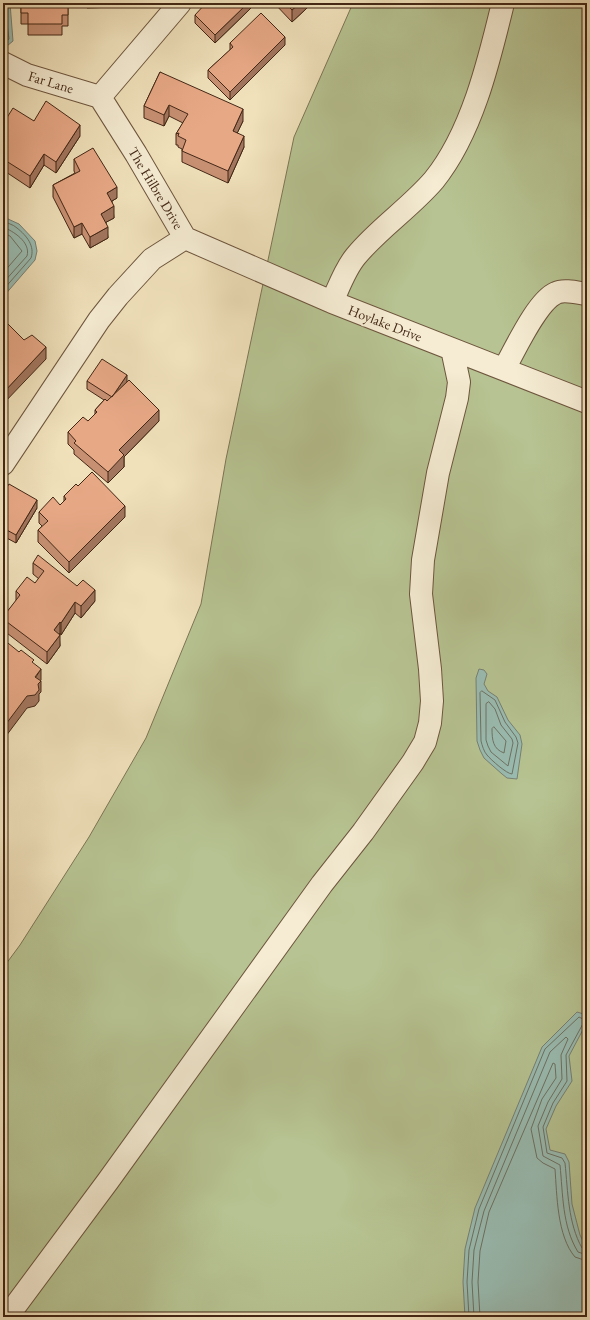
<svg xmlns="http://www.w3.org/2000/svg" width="590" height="1320" font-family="'EB Garamond',serif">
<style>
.green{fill:#b7c392;stroke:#7d7554}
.water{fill:#9abdb3;stroke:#778174}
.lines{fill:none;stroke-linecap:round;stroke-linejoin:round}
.shore{stroke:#6e7264;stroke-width:1}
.minor-casing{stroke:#6e563e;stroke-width:24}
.minor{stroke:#f5ecd3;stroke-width:22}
.wall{fill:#c79073;stroke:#432715}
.shaded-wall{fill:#a2765e;stroke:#432715}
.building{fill:#e7a886;stroke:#432715}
.labels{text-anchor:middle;stroke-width:4;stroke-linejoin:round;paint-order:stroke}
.street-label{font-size:14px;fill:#432715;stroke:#f5ecd3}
</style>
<rect width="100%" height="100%" fill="#f0e1bb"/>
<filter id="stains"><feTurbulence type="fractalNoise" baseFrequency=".005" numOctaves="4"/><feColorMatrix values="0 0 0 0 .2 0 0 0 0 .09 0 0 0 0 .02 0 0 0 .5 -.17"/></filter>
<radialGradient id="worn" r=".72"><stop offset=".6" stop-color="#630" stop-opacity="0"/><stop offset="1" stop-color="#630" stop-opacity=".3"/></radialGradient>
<path class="green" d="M 353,3 L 587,3 L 587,1317 L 3,1317 L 3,968 L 20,945 L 89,837 L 146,738 L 201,604 L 226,459 L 294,137 Z"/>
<path class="water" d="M 3,3 L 10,3 L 13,41 L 7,46 L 3,43 Z
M 3,215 L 8,219 L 19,224 L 35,241 L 37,251 L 35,260 L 3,297 Z
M 479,669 L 484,670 L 487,674 L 484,684 L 488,691 L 497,697 L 508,720 L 520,735 L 522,744 L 517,779 L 507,778 L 502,774 L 484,758 L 480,750 L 477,741 L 476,678 Z
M 577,1012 L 587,1015 L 587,1022 L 569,1056 L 572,1081 L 556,1106 L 546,1129 L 550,1150 L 565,1154 L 569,1162 L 572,1204 L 580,1235 L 587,1249 L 587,1317 L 465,1317 L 463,1282 L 465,1249 L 475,1208 L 542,1047 Z"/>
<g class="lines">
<path class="shore" d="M 3,40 L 7,41 L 9,39 L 7,24 L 7,3
M 3,220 C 7,224 13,224 17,228 C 27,236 35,246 31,258 L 3,290
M 3,227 C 13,231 31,242 27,256 L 3,283
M 3,233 L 10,236 L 22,251 L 3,273
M 482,691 L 495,700 L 505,722 L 516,737 L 518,743 L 512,774 C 507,774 491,760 487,755 C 484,752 482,745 481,741 L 480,693 Z
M 489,702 L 495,709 L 501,725 L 512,739 L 513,743 L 508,766 L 491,752 L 488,746 L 486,740 L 486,704 Z
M 494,727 L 506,741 L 504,753 C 493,749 492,740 492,729 Z
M 469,1317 L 467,1282 L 469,1250 L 479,1209 L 545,1049 L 579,1017 L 585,1020 L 566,1055 L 567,1081 L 553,1103 L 543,1127 L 547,1153 L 562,1158 L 565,1163 C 568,1192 568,1223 582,1248 L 587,1250
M 474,1317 L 472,1282 L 474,1250 L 484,1211 L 550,1052 L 566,1037 L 568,1039 L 561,1055 L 562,1079 L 548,1102 L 538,1126 L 543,1156 L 560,1165 C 563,1194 562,1226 578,1252 L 587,1255
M 480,1317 L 478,1282 L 480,1251 L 489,1212 L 553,1063 L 555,1064 L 556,1078 L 542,1099 L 531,1129 L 537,1158 L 543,1163 L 555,1169 C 557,1195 557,1236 575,1257 L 587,1261"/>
<g class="minor-casing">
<path id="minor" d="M 180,3 L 100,97 L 136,154 L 185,238
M 3,63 L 27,75 L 100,97
M 185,238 L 332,302 L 587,402
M 332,302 C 339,287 345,269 356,256 C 379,228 410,208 434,180 C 472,133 489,61 503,3
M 504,369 C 515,350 537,301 556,293 C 564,289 579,293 587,294
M 3,464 L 99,320 L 118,296 L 152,259 L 185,238
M 7,1317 L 108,1181 L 322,884 L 363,832 L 413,762 L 425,742 L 430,723 L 432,701 L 430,669 L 421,594 L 423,560 L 438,473 L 457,398 L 459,382 L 452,349"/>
</g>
<use href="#minor" class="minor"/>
</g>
<path class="wall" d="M 21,3 L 68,3 L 68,26 L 62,26 L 62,35 L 28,35 L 28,24 L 21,24 Z
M 87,3 L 116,3 L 116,7 L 87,8 Z
M 251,3 L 251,8 L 215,43 L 195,23 L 195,15 Z
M 274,3 L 307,3 L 307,8 L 292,22 Z
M 230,43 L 285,45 L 230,100 L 208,78 L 208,70 L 230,50 Z
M 160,72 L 243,121 L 237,133 L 244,147 L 228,183 L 182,162 L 182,149 L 178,147 L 178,145 L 176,145 L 176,134 L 183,123 L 169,116 L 164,126 L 144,118 L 144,106 Z
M 34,121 L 80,136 L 56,173 L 44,165 L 30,188 L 3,170 L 3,124 Z
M 74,159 L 117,198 L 112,201 L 114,218 L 106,222 L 108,238 L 90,248 L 82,234 L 74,238 L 53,197 L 53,185 L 75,173 L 74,171 Z
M 87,381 L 127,382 L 159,421 L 124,457 L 124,467 L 108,483 L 74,454 L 74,450 L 68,444 L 68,432 L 88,421 L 95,414 L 95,410 L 104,400 L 87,389 Z
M 3,494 L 37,508 L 16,543 L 3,536 Z
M 64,496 L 125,517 L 69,573 L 38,542 L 38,530 L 42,526 L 39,523 L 39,512 L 60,505 L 64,502 Z
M 33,563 L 95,601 L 81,618 L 75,613 L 61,635 L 60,633 L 59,634 L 60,646 L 47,664 L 3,630 L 3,617 L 16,601 L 16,591 L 35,583 L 39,579 L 33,574 Z"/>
<path class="shaded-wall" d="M 248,3 L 251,3 L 251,8 L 215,43 L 215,35 Z
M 300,3 L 307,3 L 307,8 L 292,22 L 292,10 Z
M 285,37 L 285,45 L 230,100 L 230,92 Z
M 169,105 L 169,116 L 164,126 L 164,115 Z
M 243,109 L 243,121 L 233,142 L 233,131 Z
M 80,125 L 80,136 L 56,173 L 56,162 Z
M 244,136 L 244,147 L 228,183 L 228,171 Z
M 44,154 L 44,165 L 30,188 L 30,176 Z
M 117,187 L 117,198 L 107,204 L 107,193 Z
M 114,206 L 114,218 L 101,225 L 101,214 Z
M 82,223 L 82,234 L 74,238 L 74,227 Z
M 108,227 L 108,238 L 90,248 L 90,237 Z
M 46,347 L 46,359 L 3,404 L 3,393 Z
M 127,375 L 127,383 L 112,397 Z
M 159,410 L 159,421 L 124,457 L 124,467 L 108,483 L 108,472 L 119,450 Z
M 37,500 L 37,508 L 16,543 L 16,535 Z
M 125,506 L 125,517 L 69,573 L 69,562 Z
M 5,589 L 5,597 L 3,601 L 3,593 Z
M 95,590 L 95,601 L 81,618 L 81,606 Z
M 75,602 L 75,613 L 61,635 L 61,623 Z
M 60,622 L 60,633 L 54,642 L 54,630 Z
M 60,635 L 60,646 L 47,664 L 47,652 Z
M 41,669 L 41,680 L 38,684 L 41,681 L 41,692 L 39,694 L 39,701 L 35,706 L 27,708 L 3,740 L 3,728 Z"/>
<path class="building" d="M 21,3 L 68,3 L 68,15 L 62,15 L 62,24 L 28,24 L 28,13 L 21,13 Z
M 206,3 L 248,3 L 215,35 L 195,15 Z
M 285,3 L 300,3 L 292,10 Z
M 261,13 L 285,37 L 230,92 L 208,70 L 233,47 L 230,43 Z
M 160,72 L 243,109 L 233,131 L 244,136 L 228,171 L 182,151 L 186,140 L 178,136 L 179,133 L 176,134 L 188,114 L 169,105 L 164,115 L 144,106 Z
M 46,101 L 80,125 L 56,162 L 44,154 L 30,176 L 3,159 L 3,124 L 13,108 L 34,121 Z
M 93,148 L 117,187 L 107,193 L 114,206 L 101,214 L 108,227 L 90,237 L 82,223 L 74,227 L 53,185 L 80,171 L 74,159 Z
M 5,321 L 24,340 L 32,335 L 46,347 L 3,393 L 3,323 Z
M 102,359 L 127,375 L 112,397 L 87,381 Z
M 129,380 L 159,410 L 119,450 L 124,455 L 108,472 L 74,443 L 76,441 L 68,432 L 83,417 L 88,421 L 97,412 L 95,410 L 105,399 L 107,401 Z
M 92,472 L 125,506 L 69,562 L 38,530 L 48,521 L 39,512 L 53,497 L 60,505 L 66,499 L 64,496 L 76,484 L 78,486 Z
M 9,484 L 37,500 L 16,535 L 3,528 L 3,494 Z
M 38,555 L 77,586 L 83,580 L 95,590 L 81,606 L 75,602 L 61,623 L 60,622 L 54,630 L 60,635 L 47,652 L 3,619 L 3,617 L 20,595 L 16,591 L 27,577 L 35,583 L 44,571 L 33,563 Z
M 3,588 L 5,589 L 3,593 Z
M 3,639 L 19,652 L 21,650 L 34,660 L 32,662 L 41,669 L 35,677 L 41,681 L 38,684 L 39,690 L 35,695 L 27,696 L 3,728 Z"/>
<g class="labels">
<g class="street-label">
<text transform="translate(51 82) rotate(17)" y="5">Far Lane</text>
<text transform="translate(156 188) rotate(59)" y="5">The Hilbre Drive</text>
<text transform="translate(385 323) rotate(21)" y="5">Hoylake Drive</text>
</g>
</g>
<rect width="590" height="1320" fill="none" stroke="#f0e1bb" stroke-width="16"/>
<rect x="4" y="4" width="582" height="1312" fill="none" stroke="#432715" stroke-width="2"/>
<rect x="8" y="8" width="574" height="1304" fill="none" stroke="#432715"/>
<rect width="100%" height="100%" filter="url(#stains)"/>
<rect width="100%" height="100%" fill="url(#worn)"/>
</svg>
